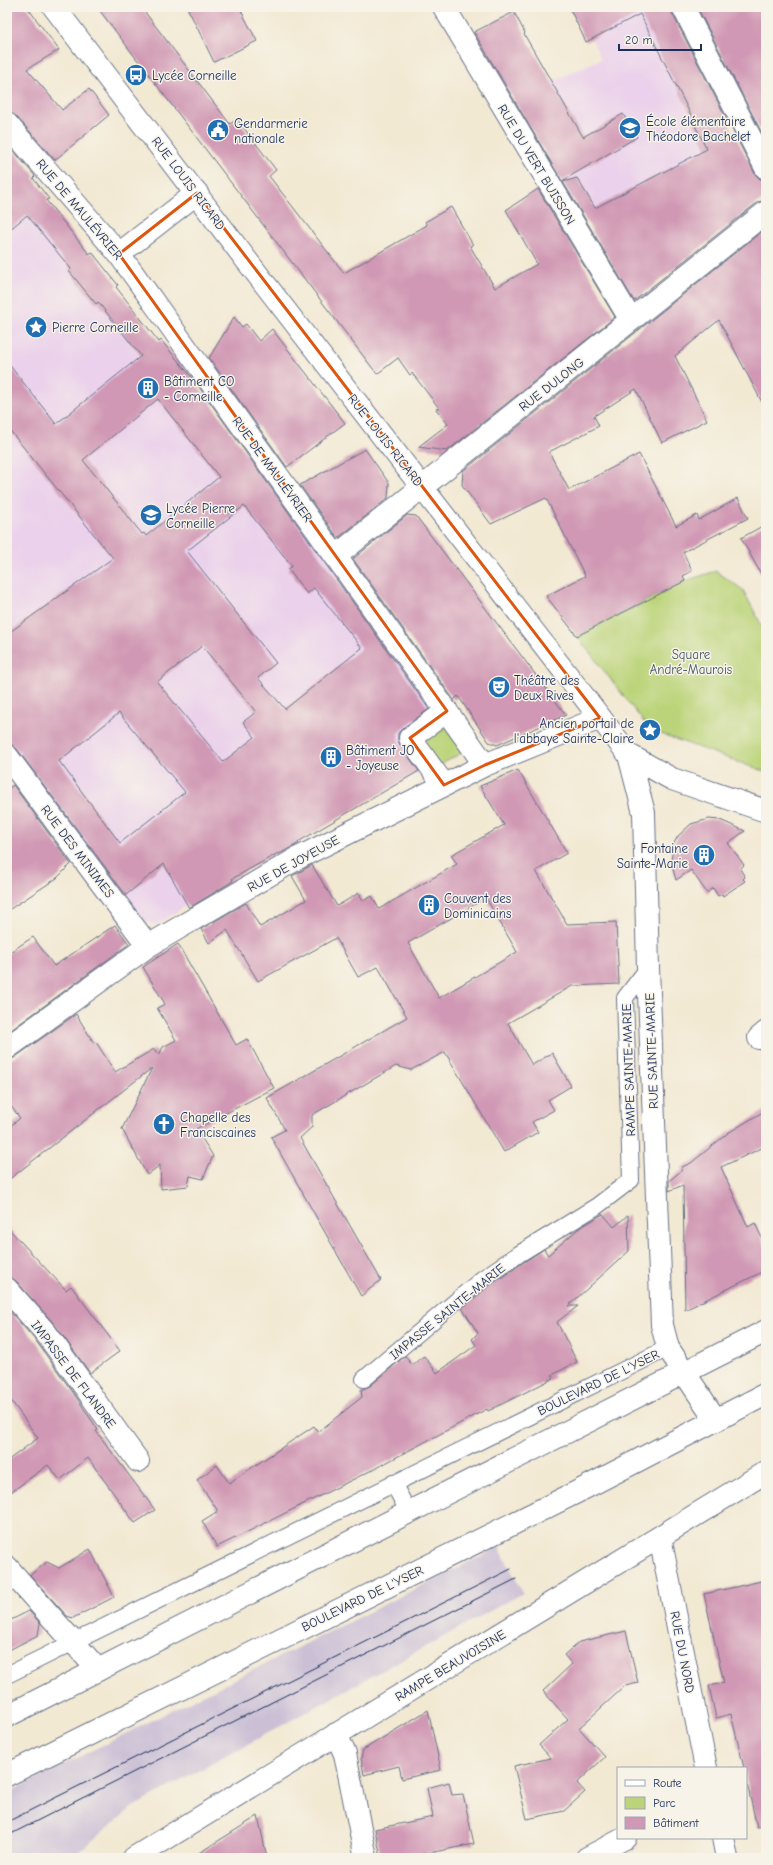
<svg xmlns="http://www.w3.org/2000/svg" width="773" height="1865" font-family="'Comic Neue',sans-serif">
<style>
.built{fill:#ebd1eb}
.industrial{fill:#cbbfd5}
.green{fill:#bbd479;stroke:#6b826c}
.building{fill:#d098b4;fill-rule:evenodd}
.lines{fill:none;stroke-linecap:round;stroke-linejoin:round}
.lane-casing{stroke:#667087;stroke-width:18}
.street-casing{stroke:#667087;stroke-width:24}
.secondary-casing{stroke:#667087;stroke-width:24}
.primary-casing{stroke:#667087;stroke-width:24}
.lane{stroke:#fff;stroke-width:16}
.street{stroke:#fff;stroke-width:22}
.secondary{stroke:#fff;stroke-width:22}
.primary{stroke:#fff;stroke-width:22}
.tram{stroke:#1b2f5e;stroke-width:1}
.marked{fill:none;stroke:#de5710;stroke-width:3;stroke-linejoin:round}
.labels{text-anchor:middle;stroke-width:3;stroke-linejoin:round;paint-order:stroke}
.poi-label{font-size:13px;fill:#1b2f5e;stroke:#f7f3e8;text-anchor:start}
.street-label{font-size:13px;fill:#1b2f5e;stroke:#f7f3e8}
.park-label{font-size:13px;fill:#435865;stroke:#f7f3e8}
</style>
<rect width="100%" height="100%" fill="#f7f3e8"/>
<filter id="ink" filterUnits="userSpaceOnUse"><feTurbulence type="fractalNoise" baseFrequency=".025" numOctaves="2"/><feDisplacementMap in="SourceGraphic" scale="8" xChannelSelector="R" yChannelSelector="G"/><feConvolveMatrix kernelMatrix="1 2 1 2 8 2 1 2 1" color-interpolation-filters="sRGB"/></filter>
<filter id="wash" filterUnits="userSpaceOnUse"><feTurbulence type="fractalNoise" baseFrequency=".012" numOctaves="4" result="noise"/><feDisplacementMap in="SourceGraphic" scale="16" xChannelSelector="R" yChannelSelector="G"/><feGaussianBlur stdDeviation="0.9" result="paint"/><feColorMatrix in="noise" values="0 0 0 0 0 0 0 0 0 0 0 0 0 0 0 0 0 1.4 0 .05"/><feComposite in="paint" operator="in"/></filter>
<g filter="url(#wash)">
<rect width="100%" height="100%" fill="#f2e9d3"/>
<path class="built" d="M 647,7 L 708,149 L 630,189 L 597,211 L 588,195 L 574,202 L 515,102 L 551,82 L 601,59 L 592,39 Z
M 7,150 L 49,199 L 47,201 L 89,254 L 92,252 L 110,278 L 112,277 L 118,285 L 116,287 L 158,342 L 161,340 L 189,374 L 246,454 L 250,451 L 440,710 L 423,769 L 187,905 L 156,925 L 138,919 L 7,744 Z"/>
<path class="industrial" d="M 499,1547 L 523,1593 L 133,1807 L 71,1858 L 7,1858 L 7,1793 Z"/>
<path class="green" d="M 716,571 L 743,590 L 766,634 L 766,772 L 650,730 L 577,636 L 685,581 Z
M 447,711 L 472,747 L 433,769 L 410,738 Z"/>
<g id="blocks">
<path class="building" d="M 7,7 L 27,7 L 59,50 L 27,69 L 62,110 L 89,89 L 109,115 L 55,160 L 16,116 L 7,112 Z
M 97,7 L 141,7 L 230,124 L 237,119 L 276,170 L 269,176 L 344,273 L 427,225 L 425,222 L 451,207 L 473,245 L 470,246 L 495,288 L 537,264 L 506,210 L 538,189 L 615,317 L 447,451 L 418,447 L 448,424 L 436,409 L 439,408 L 412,373 L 410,375 L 398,358 L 377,374 Z
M 187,7 L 239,7 L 257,41 L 214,62 Z
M 569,7 L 671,7 L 672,13 L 755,174 L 760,179 L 766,180 L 766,200 L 758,202 L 634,301 L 563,182 L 577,178 L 595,208 L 707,149 L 692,120 L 693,119 L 640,14 L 586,42 Z
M 697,7 L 766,7 L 766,141 Z
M 514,12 L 525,33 L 524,34 L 583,137 L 623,114 L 637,137 L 562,181 L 474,32 Z
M 7,143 L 35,176 L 33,178 L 49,199 L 46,200 L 89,254 L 92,252 L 118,285 L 116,287 L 159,342 L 161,340 L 194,380 L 429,709 L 403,728 L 398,733 L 398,740 L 400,745 L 419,771 L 298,842 L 299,843 L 279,854 L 278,853 L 232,879 L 233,881 L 189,908 L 164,864 L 126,895 L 17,749 L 12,745 L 7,744 L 7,634 L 113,558 L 7,427 L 7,362 L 56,424 L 141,356 L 98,302 L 96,304 L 69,271 L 71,269 L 27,215 L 7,232 ZM 158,399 L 219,477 L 146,536 L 144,533 L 142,534 L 83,460 ZM 244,506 L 292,566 L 288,569 L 307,594 L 314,588 L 362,648 L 285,709 L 258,678 L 276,663 L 187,551 ZM 202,646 L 256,712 L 243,722 L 255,737 L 223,762 L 157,682 ZM 119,713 L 185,792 L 120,843 L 59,761 Z
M 766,228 L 766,410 L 719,320 L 675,356 L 707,420 L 662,443 L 636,389 L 594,416 L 599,426 L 549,452 L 569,490 L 639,454 L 676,526 L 697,515 L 699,520 L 738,498 L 748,518 L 683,552 L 692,571 L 683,576 L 685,581 L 577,636 L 546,596 L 585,576 L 546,498 L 491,524 L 462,485 L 463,471 Z
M 234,317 L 242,327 L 246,324 L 259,341 L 272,329 L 345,423 L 287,467 L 209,358 Z
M 365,449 L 389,483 L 388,498 L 338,538 L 300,485 Z
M 407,515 L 416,516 L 566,715 L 497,745 L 489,742 L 458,696 L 454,700 L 353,559 Z
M 766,524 L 766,583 L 741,538 Z
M 518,770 L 567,853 L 536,871 L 567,924 L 616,922 L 619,984 L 572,986 L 508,1023 L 532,1065 L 552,1053 L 571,1086 L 548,1100 L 554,1110 L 532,1122 L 538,1132 L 504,1152 L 445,1052 L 411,1070 L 396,1066 L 312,1115 L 312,1127 L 300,1138 L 381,1280 L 361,1296 L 271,1137 L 285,1130 L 267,1098 L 407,1017 L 378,967 L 358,977 L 336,938 L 258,981 L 227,930 L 209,943 L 201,929 L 246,903 L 260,927 L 306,900 L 292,876 L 312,865 L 337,906 L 359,893 L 363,901 L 372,896 L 379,909 L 457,864 L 451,855 L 504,825 L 480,786 ZM 486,898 L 517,952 L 439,998 L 408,943 Z
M 13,785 L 71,864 L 57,878 L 7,911 L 7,790 Z
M 709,819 L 720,820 L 745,831 L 728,843 L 744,865 L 740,869 L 745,877 L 743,879 L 745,881 L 723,896 L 722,894 L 718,896 L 713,888 L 707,893 L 691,870 L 676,880 L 671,862 L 673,845 L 678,836 L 691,824 Z
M 115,925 L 129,944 L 7,1033 L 7,954 L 33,937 L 54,966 Z
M 178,944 L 236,1045 L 247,1039 L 274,1088 L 196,1129 L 213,1156 L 203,1179 L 190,1176 L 188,1186 L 161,1189 L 160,1165 L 147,1175 L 122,1129 L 152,1068 L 7,1181 L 7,1129 L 20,1118 L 7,1101 L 7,1060 L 14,1058 L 76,1014 L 94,1043 L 96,1042 L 115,1072 L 154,1049 L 159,1055 L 163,1047 L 176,1040 L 157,1008 L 165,1004 L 143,967 Z
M 766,1110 L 766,1146 L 721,1167 L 748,1227 L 755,1223 L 766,1247 L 766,1270 L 685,1310 L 683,1185 L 669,1191 L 669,1181 L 682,1170 L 682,1167 L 691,1163 L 728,1133 Z
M 603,1214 L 614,1227 L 628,1215 L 629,1251 L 568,1306 L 578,1306 L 557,1322 L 577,1362 L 552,1375 L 554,1378 L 488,1411 L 487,1409 L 376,1468 L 217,1547 L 202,1521 L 218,1511 L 197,1480 L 217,1465 L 229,1483 L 314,1426 L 318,1432 L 362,1397 L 361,1390 L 370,1386 L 405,1356 L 412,1365 L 424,1356 L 437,1373 L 476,1345 L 472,1339 L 478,1333 L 462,1308 L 488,1287 L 524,1262 L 544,1249 L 548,1255 L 578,1229 Z
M 7,1227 L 66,1290 L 71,1286 L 120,1351 L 90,1373 L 55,1325 L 16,1281 L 7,1277 Z
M 7,1308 L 36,1341 L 77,1398 L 98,1430 L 96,1431 L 155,1510 L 135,1523 L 88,1458 L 60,1480 L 48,1465 L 7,1495 L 7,1461 L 38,1438 L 7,1395 Z
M 90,1549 L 114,1597 L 73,1618 L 67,1616 L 30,1575 L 47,1562 L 59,1568 Z
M 766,1580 L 766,1826 L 757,1827 L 746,1779 L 746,1768 L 744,1768 L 731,1714 L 716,1718 L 709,1686 L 724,1683 L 704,1594 Z
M 29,1611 L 40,1623 L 38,1635 L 7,1651 L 7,1622 Z
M 626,1631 L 638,1683 L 625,1686 L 579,1728 L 605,1757 L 577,1783 L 585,1792 L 564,1811 L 527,1819 L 514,1766 L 551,1758 L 539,1745 L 568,1719 L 543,1691 L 572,1664 L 564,1655 L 579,1642 Z
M 428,1710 L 441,1770 L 402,1779 L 399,1766 L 364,1775 L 361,1759 L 363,1750 Z
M 449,1782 L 452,1795 L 463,1794 L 474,1844 L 404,1858 L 381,1858 L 375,1829 L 433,1817 L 427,1788 Z
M 258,1816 L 267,1858 L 191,1858 Z"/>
</g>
</g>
<g filter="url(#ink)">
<use href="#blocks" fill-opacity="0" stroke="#667087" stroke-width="1"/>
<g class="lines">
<g class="lane-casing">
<path id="lane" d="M 364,1379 L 482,1279 L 519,1254 L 597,1206 L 631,1180 L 625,998 L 648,968
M 393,1483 L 409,1513
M 7,1675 L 668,1348"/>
</g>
<g class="street-casing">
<path id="street" d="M 444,7 L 631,320
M 683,7 L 766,168
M 7,124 L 119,254 L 485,765
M 119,254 L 197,193
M 336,556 L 766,212
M 7,756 L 148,946
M 444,785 L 410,738 L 447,711
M 759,1038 L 766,1032
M 7,1048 L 148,946 L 298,858 L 485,765 L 600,718
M 7,1289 L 46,1333 L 138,1461
M 660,1537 L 706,1768
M 7,1567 L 98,1670
M 336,1734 L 345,1754 L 366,1858
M 723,1838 L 727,1858
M 134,1858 L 766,1472
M 587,1858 L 625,1838"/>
</g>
<g class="secondary-casing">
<path id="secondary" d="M 54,7 L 244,257 L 629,755 L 672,779 L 766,811
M 629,755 L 644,813 L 648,968 L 662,1325 L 668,1348 L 716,1420"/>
</g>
<g class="primary-casing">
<path id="primary" d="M 7,1716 L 766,1331
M 7,1775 L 577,1492 L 766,1394"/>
</g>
<use href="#lane" class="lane"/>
<use href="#street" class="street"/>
<use href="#secondary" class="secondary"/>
<use href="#primary" class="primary"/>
<path class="tram" d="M 7,1822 L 511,1569
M 7,1836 L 516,1579"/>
</g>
</g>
<path class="marked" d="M 197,193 L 600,718 L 485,765 L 444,785 L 410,738 L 447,711 L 119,254 Z"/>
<defs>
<g id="bus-disc" transform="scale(1.15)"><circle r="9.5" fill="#1f6fb2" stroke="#f7f3e8"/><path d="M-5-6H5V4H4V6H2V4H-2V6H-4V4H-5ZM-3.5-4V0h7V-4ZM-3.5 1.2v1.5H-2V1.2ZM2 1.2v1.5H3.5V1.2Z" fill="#fff"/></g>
<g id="school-disc" transform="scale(1.15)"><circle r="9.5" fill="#1f6fb2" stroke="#f7f3e8"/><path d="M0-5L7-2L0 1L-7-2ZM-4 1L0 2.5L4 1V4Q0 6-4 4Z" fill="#fff"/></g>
<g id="civic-disc" transform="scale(1.15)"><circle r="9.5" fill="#1f6fb2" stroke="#f7f3e8"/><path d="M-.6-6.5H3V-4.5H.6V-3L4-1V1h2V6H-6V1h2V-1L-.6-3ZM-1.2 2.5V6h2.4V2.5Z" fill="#fff"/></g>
<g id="sight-disc" transform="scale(1.15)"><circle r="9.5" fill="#1f6fb2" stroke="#f7f3e8"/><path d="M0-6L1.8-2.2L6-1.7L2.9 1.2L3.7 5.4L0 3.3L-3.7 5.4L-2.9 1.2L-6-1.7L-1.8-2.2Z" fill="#fff"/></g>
<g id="building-disc" transform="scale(1.15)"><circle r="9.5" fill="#1f6fb2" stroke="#f7f3e8"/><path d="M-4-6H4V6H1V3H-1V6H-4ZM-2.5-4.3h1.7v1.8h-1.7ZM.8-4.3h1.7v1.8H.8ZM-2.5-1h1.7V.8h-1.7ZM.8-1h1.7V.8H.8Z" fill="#fff"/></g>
<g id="theatre-disc" transform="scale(1.15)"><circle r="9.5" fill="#1f6fb2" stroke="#f7f3e8"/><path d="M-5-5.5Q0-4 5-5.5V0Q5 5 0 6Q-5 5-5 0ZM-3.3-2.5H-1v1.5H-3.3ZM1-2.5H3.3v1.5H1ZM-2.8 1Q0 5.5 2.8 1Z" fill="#fff"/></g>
<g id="church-disc" transform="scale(1.15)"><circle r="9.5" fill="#1f6fb2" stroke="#f7f3e8"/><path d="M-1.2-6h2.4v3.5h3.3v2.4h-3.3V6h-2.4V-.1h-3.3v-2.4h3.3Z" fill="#fff"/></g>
</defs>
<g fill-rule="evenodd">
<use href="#bus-disc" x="136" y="75"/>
<use href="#school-disc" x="630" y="128"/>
<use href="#civic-disc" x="218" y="130"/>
<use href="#sight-disc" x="36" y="327"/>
<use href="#building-disc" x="148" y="388"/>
<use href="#school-disc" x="151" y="515"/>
<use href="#theatre-disc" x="499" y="687"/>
<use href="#sight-disc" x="650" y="730"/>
<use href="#building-disc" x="331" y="757"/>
<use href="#building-disc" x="704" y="855"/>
<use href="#building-disc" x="429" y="905"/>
<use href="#church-disc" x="164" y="1124"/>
</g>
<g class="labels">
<g class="poi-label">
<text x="152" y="80">Lycée Corneille</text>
<text x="646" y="126">École élémentaire<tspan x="646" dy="15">Théodore Bachelet</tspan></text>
<text x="234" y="128">Gendarmerie<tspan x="234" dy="15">nationale</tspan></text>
<text x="52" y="332">Pierre Corneille</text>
<text x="164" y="386">Bâtiment CO<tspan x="164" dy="15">- Corneille</tspan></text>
<text x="166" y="513">Lycée Pierre<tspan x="166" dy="15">Corneille</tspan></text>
<text x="514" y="685">Théâtre des<tspan x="514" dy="15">Deux Rives</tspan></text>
<text x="634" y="728" text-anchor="end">Ancien portail de<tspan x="634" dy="15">l'abbaye Sainte-Claire</tspan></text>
<text x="346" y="755">Bâtiment JO<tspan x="346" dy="15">- Joyeuse</tspan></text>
<text x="688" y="853" text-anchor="end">Fontaine<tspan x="688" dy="15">Sainte-Marie</tspan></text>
<text x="444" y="903">Couvent des<tspan x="444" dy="15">Dominicains</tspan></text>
<text x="180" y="1122">Chapelle des<tspan x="180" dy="15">Franciscaines</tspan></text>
</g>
<g class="street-label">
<text transform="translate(537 164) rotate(59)" y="5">RUE DU VERT BUISSON</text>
<text transform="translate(189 183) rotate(53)" y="5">RUE LOUIS RICARD</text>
<text transform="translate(80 209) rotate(50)" y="5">RUE DE MAULÉVRIER</text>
<text transform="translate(551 384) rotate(-38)" y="5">RUE DULONG</text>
<text transform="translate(386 440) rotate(52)" y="5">RUE LOUIS RICARD</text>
<text transform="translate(273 469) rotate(54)" y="5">RUE DE MAULÉVRIER</text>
<text transform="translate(78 851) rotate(53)" y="5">RUE DES MINIMES</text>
<text transform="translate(293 863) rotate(-29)" y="5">RUE DE JOYEUSE</text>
<text transform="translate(651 1051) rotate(-92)" y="5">RUE SAINTE-MARIE</text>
<text transform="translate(628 1070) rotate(-92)" y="5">RAMPE SAINTE-MARIE</text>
<text transform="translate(447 1311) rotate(-39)" y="5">IMPASSE SAINTE-MARIE</text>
<text transform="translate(74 1374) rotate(53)" y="5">IMPASSE DE FLANDRE</text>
<text transform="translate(598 1382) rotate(-26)" y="5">BOULEVARD DE L'YSER</text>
<text transform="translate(362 1598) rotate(-26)" y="5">BOULEVARD DE L'YSER</text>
<text transform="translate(683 1652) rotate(79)" y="5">RUE DU NORD</text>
<text transform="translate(450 1665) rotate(-31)" y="5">RAMPE BEAUVOISINE</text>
</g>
<g class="park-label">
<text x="691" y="659">Square<tspan x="691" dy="15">André-Maurois</tspan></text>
</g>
</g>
<rect width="773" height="1865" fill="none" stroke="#f7f3e8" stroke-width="24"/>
<rect x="617" y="1767" width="130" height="72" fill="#f7f3e8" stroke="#9fa5b1"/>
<rect x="625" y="1780" width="20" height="6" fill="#ffffff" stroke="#9fa5b1"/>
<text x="653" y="1787" font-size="12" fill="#1b2f5e">Route</text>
<rect x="625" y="1797" width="20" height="12" fill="#bbd479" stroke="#9fa5b1"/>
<text x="653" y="1807" font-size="12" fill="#1b2f5e">Parc</text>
<rect x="625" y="1817" width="20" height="12" fill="#d098b4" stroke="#9fa5b1"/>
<text x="653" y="1827" font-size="12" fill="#1b2f5e">Bâtiment</text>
<path d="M619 44v6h82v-6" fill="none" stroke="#1b2f5e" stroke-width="2"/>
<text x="625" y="44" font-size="12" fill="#1b2f5e" stroke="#f7f3e8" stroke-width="3" paint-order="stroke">20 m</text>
</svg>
